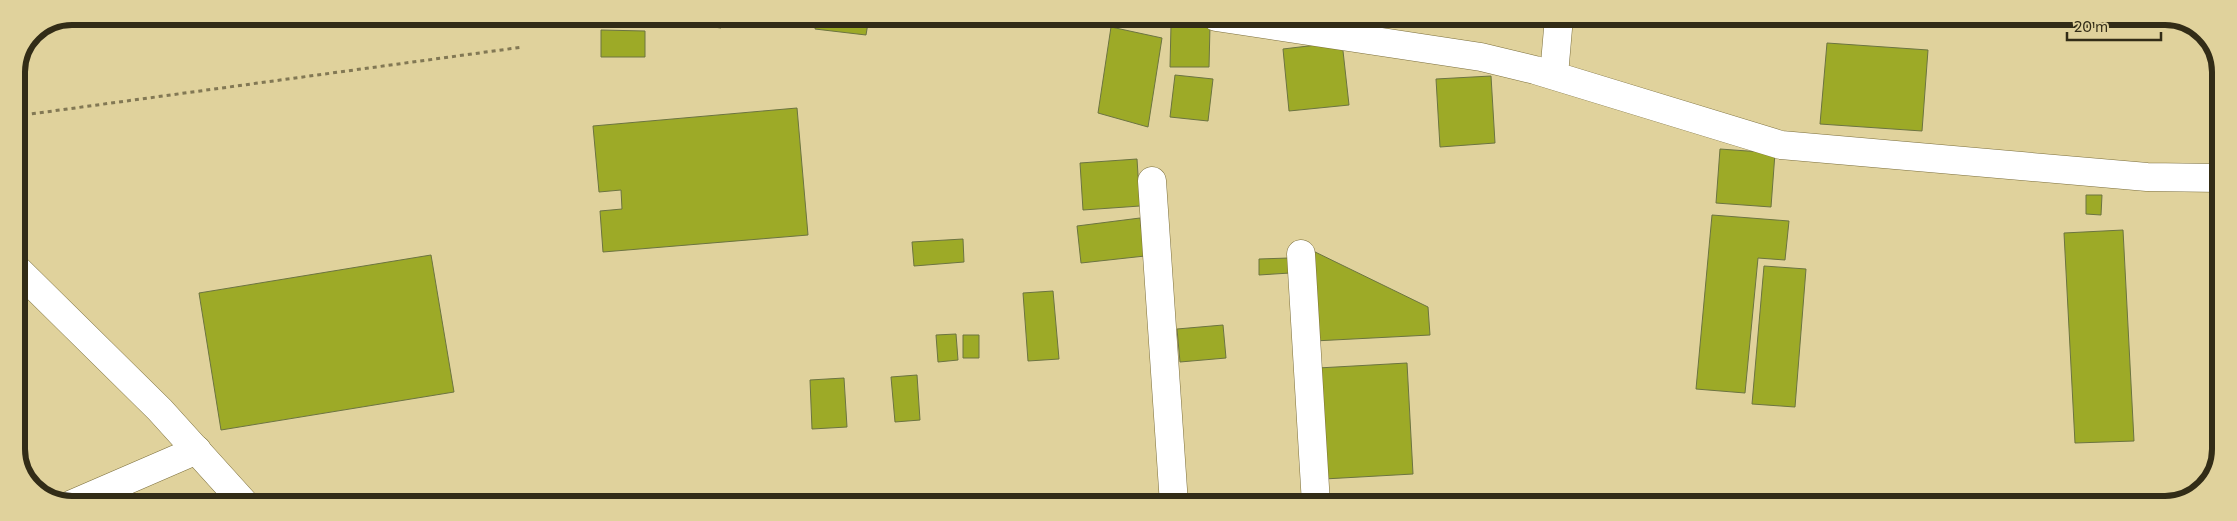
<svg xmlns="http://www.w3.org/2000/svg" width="2237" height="521" font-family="Commissioner,sans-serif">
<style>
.building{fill:#9daa27;stroke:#6c7441}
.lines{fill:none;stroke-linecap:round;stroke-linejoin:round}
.minor-casing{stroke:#7c6f3c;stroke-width:29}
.tertiary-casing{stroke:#7c6f3c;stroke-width:29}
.path{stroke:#827854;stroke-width:3;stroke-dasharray:4 4;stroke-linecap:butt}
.minor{stroke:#fff;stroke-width:28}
.tertiary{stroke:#fff;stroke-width:28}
.rim{fill:none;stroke:#322c17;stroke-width:6}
</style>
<rect width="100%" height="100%" fill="#e0d29c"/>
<path class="building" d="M 290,16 L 412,16 L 411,23 L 290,19 Z
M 646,17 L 722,17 L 721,28 L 646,18 Z
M 817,17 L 869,17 L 866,35 L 815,29 Z
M 1171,25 L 1210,26 L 1209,67 L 1170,67 Z
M 1111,27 L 1162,38 L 1148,127 L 1098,113 Z
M 601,30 L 645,31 L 645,57 L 601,57 Z
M 1342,42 L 1349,105 L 1289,111 L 1283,49 Z
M 1827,43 L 1928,50 L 1922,131 L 1820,124 Z
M 1175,75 L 1213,79 L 1208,121 L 1170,117 Z
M 1491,76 L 1495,143 L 1440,147 L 1436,79 Z
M 797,108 L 808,235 L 603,252 L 600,211 L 622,209 L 621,190 L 599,192 L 593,126 Z
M 1720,149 L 1775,153 L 1771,207 L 1716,203 Z
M 1137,159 L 1140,206 L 1083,210 L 1080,163 Z
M 2086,195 L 2102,195 L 2101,215 L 2086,214 Z
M 1712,215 L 1789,221 L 1785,260 L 1758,258 L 1745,393 L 1696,389 Z
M 1140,218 L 1145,256 L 1081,263 L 1077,226 Z
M 2123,230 L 2134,441 L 2075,443 L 2064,233 Z
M 963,239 L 964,262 L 914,266 L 912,242 Z
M 1309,249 L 1428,307 L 1430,335 L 1314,341 Z
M 431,255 L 454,392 L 221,430 L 199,293 Z
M 1289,258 L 1290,273 L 1259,275 L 1259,259 Z
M 1764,266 L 1806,269 L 1795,407 L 1752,404 Z
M 1053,291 L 1059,359 L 1028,361 L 1023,293 Z
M 1223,325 L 1226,358 L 1180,362 L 1177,329 Z
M 956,334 L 958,360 L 938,362 L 936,335 Z
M 963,335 L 979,335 L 979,358 L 963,358 Z
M 1407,363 L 1413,474 L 1324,479 L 1318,368 Z
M 917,375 L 920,420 L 895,422 L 891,377 Z
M 844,378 L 847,427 L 812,429 L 810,380 Z
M 17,404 L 24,421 L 17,424 Z"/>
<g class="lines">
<g class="minor-casing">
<path id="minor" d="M 1216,17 L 1481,57 L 1535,70 L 1781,145 L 2147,177 L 2220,178
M 1554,75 L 1559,17
M 1152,181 L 1174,504
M 1301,254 L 1316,504
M 72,504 L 197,450"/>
</g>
<g class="tertiary-casing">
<path id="tertiary" d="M 16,268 L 160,410 L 245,504"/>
</g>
<path class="path" d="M 16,116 L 523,47"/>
<use href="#minor" class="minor"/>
<use href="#tertiary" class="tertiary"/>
</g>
<path d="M0 0H2237V521H0ZM72 25H2165A47 47 0 0 1 2212 72V449A47 47 0 0 1 2165 496H72A47 47 0 0 1 25 449V72A47 47 0 0 1 72 25Z" fill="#e0d29c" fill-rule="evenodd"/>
<path class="rim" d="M72 25H2165A47 47 0 0 1 2212 72V449A47 47 0 0 1 2165 496H72A47 47 0 0 1 25 449V72A47 47 0 0 1 72 25Z"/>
<path d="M2067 32v8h94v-8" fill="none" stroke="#322c17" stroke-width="2.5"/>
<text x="2074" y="32" font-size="15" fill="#322c17" stroke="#e0d29c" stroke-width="4" paint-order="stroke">20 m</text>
</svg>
